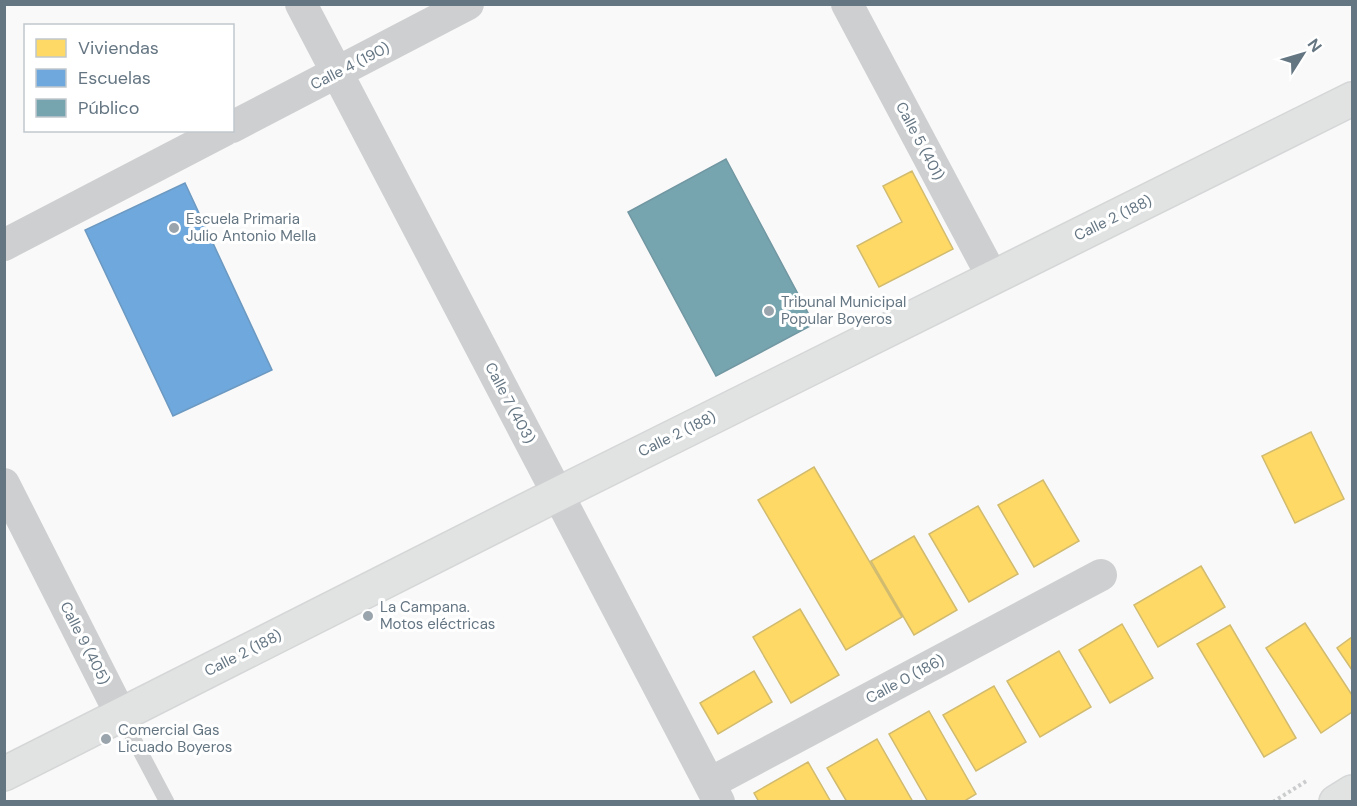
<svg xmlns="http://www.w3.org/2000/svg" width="1357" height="806" font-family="'DM Sans',sans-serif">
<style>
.homes{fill:#ffd966;stroke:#d1bb6f;stroke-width:1.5}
.schools{fill:#6fa8dc;stroke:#6c99c1;stroke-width:1.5}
.public{fill:#76a5af;stroke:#7197a2;stroke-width:1.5}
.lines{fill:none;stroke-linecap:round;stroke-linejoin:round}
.secondary-casing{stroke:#d5d6d7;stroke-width:36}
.primary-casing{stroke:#d5d6d7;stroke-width:36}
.path{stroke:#cbcccd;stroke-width:4;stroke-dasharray:3 3;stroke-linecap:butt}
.lane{stroke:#cecfd0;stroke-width:15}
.street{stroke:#cecfd0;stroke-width:32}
.secondary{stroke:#e1e2e2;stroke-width:33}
.primary{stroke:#e1e2e2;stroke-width:33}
.poi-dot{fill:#99a4ac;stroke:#fff;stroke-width:2}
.labels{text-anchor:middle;stroke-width:6;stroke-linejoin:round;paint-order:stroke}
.street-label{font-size:15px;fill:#657683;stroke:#fff}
.poi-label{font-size:15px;fill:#657683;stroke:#fff;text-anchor:start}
</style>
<rect width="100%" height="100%" fill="#f9f9f9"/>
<path class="homes" d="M 912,171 L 953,249 L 879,287 L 857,246 L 902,222 L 883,186 Z
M 1311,432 L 1344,499 L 1295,523 L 1262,456 Z
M 814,467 L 902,617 L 846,650 L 758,500 Z
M 1043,480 L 1079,541 L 1034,567 L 998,505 Z
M 978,506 L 1018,574 L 969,602 L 929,534 Z
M 914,536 L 957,610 L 914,635 L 871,561 Z
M 1201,566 L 1225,607 L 1158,647 L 1134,605 Z
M 800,609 L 839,675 L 791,703 L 753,637 Z
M 1305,623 L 1352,695 L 1352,712 L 1321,733 L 1266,648 Z
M 1122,624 L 1153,678 L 1110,703 L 1079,650 Z
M 1230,625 L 1296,738 L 1264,757 L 1197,644 Z
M 1352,637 L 1352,670 L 1337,648 Z
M 1059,651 L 1091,707 L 1040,737 L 1007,681 Z
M 754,671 L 772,702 L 718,734 L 700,703 Z
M 994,686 L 1026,742 L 976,771 L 943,715 Z
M 929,711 L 976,794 L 963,802 L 928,802 L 889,734 Z
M 877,739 L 913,802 L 847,802 L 827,768 Z
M 808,762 L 831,802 L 759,802 L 754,793 Z"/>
<path class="schools" d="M 185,183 L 272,370 L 173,416 L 85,230 Z"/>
<path class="public" d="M 726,159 L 814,324 L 716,376 L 628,212 Z"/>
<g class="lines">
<g class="secondary-casing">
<path id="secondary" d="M 4,774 L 558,494 L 1352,99"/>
</g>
<g class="primary-casing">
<path id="primary" d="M 1336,802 L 1352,792"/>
</g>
<path class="path" d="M 1273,802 L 1308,780"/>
<path class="lane" d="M 121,715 L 167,802"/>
<path class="street" d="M 301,4 L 719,802
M 847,4 L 993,278
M 232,127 L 468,4
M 4,245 L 225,130
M 4,484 L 121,715
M 710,783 L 1101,575"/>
<use href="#secondary" class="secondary"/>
<use href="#primary" class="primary"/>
</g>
<g class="poi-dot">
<circle cx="174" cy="228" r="6"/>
<circle cx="769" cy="311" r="6"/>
<circle cx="368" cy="616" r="6"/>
<circle cx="106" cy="739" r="6"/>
</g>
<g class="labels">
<g class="street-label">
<text transform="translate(350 66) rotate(-27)" y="5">Calle 4 (190)</text>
<text transform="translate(920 141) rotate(62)" y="5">Calle 5 (401)</text>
<text transform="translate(1113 218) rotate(-26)" y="5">Calle 2 (188)</text>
<text transform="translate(510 403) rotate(62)" y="5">Calle 7 (403)</text>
<text transform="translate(677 434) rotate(-26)" y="5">Calle 2 (188)</text>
<text transform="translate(85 643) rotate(63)" y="5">Calle 9 (405)</text>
<text transform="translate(243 653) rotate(-27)" y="5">Calle 2 (188)</text>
<text transform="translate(905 679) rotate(-28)" y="5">Calle 0 (186)</text>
</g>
<g class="poi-label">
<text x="186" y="224">Escuela Primaria<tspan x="186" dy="17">Julio Antonio Mella</tspan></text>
<text x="781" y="307">Tribunal Municipal<tspan x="781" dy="17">Popular Boyeros</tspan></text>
<text x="380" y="612">La Campana.<tspan x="380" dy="17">Motos eléctricas</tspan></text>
<text x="118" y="735">Comercial Gas<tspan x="118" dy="17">Licuado Boyeros</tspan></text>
</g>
</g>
<rect width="1357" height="806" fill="none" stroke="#657683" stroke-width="12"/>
<rect x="24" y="24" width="210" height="108" fill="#ffffff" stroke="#c1c8cd" stroke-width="1.5"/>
<rect x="36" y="39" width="30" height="18" fill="#ffd966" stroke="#c1c8cd" stroke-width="1.5"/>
<text x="78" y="54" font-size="18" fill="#657683">Viviendas</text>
<rect x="36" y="69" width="30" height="18" fill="#6fa8dc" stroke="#c1c8cd" stroke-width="1.5"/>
<text x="78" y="84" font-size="18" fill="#657683">Escuelas</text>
<rect x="36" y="99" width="30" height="18" fill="#76a5af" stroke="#c1c8cd" stroke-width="1.5"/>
<text x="78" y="114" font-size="18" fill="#657683">Público</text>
<g transform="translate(1303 54) rotate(53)" stroke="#ffffff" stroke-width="4.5" paint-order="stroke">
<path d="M0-4.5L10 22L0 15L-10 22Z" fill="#657683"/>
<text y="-9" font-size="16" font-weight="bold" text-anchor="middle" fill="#657683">N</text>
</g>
</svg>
